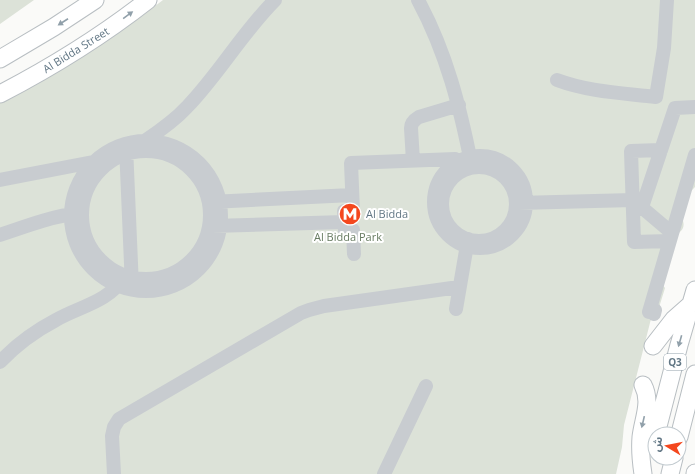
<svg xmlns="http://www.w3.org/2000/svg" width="695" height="474" font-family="'Open Sans','Noto Sans Arabic',sans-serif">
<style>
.green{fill:#dce2d8}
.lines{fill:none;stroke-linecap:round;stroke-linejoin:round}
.major-casing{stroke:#b8bec2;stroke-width:19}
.minor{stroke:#c8ccd0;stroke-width:14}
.major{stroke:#fff;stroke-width:17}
.oneway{fill:#91a0aa}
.labels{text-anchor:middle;stroke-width:4;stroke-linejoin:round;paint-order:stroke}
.shield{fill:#fff;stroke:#91a0aa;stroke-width:1}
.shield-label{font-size:10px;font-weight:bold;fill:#627785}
.street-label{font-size:11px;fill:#627785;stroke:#fff}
.poi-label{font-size:11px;fill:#627785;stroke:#fff;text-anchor:start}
.park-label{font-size:11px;fill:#687c62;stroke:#fff}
</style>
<rect width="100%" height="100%" fill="#fafaf8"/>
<path class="green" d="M 0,0 L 34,0 L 0,24 Z
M 163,0 L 695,0 L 695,187 L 690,192 L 682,218 C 685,225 684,230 677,234 L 662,284 L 665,288 L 657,314 L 652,315 L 624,425 L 622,447 L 616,474 L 0,474 L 0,103 C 57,73 112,40 163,0 Z"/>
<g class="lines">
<g class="major-casing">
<path id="major" d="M 0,59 L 54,27 L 95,0
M 0,94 C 52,67 102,36 148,0
M 653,346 L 674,319 L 691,304
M 643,385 C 652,402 643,419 641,437 C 640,449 641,461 643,474
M 656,434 L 679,345 L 695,290
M 679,437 L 695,374
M 670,474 L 674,458
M 695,474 L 695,473"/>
</g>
<path class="minor" d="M 418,0 C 447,54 460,107 472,167
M 557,80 C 589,92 623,93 656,97 L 664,48 L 667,0
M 146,140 C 161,130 175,120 187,107 C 219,74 242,33 275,0
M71 216a75 75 0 1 1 150 0a75 75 0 1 1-150 0Z
M 126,146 L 132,287
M 661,150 L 631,151 L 634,242 L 669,241
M82 215a64 64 0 1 1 128 0a64 64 0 1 1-128 0Z
M434 202a46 46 0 1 1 92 0a46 46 0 1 1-92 0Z
M 413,161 L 411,128 C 411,123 414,120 419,117 L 459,105
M442 204a37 37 0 1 1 74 0a37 37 0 1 1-74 0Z
M 0,180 L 93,162
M 211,202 L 352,195
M 518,203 L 633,200 L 672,233
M 642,207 L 675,108 L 695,107
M 212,226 L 344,222
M 0,235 C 26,226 52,216 80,213
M 354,254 L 353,230 L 345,231 L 344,211 L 353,211 L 351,163 L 455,159 L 457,163
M 456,309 L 468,239
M 654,314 L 655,310 L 649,312 L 695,155
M 0,362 C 16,345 35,331 56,320 C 78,307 109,302 123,278
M 114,474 L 112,436 L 114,427 L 119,419 L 301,313 L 309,310 L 324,306 L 459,287
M 384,474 L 426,386"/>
<use href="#major" class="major"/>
</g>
<defs><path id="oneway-solid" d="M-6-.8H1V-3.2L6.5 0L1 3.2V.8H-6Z"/></defs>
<g class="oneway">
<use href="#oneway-solid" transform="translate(128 15) rotate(-36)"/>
<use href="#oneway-solid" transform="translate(63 22) rotate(147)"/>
<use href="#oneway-solid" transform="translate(680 341) rotate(106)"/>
<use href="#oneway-solid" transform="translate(643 422) rotate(103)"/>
</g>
<defs>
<g id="metro-disc" transform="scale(1.15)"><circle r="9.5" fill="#f4471e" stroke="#fff"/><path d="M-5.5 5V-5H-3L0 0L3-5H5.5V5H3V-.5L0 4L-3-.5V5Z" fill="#fff"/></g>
</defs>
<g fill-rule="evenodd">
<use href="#metro-disc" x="350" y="214"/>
</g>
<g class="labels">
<rect class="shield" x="664" y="354" width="22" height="16" rx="3"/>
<g class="shield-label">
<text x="675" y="366">Q3</text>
</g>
<g class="street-label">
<text transform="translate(76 50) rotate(-32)" y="4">Al Bidda Street</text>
</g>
<g class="poi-label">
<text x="366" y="218">Al Bidda</text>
</g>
<g class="park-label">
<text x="348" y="241">Al Bidda Park</text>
</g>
</g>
<g transform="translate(667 446) rotate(280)"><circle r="19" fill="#ffffff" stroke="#c0c9ce"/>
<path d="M0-3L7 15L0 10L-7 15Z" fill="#f4471e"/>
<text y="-6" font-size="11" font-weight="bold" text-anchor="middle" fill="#627785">ش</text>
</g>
</svg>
